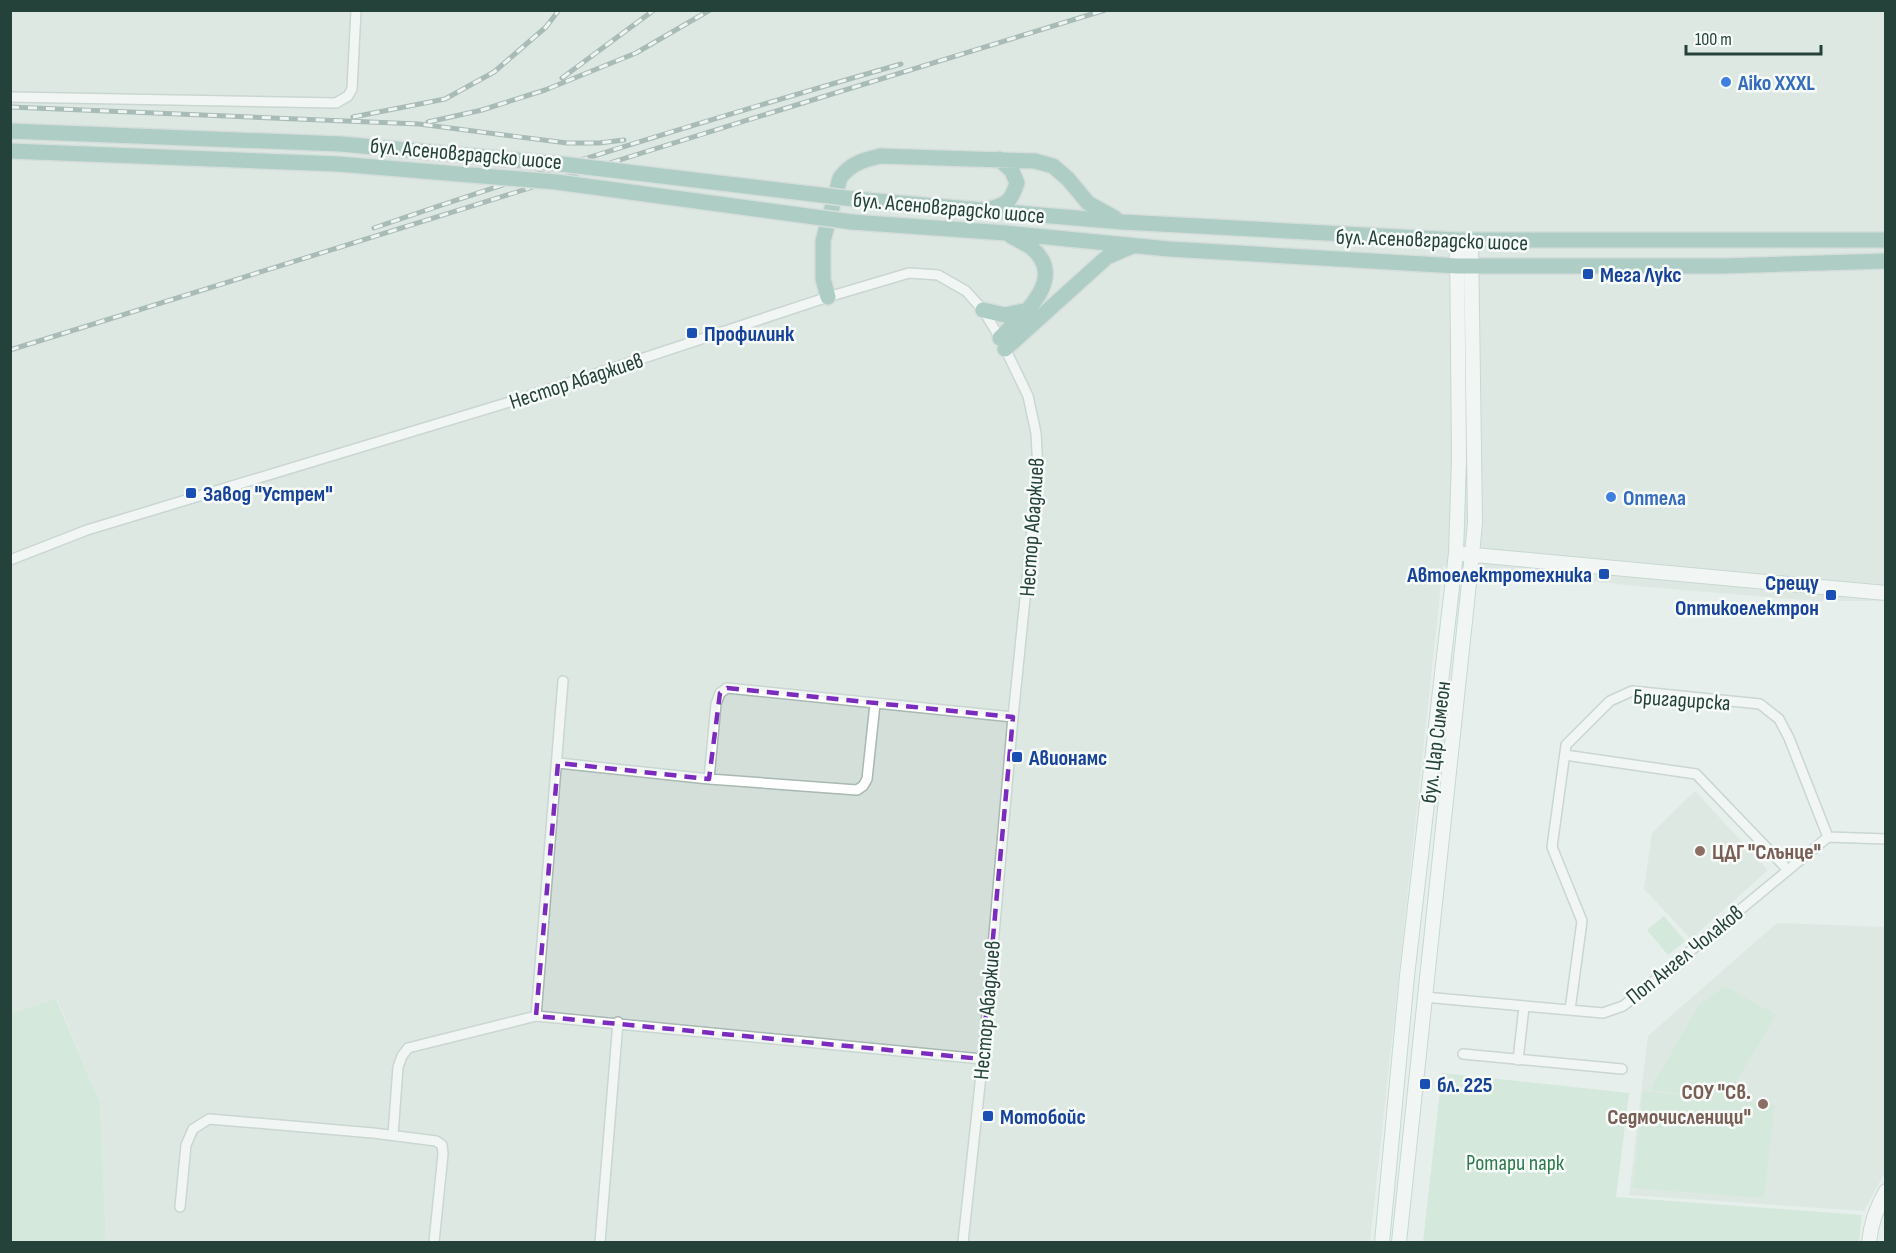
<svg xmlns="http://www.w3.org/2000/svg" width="1896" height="1253" font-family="'Sofia Sans Condensed',sans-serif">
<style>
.built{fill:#d4dfda}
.green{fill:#bfe0c8}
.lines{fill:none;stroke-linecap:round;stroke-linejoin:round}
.street-casing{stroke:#a8b8b2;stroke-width:12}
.secondary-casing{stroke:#a4bbb3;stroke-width:16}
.primary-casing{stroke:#c2cac8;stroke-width:18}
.street{stroke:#fff;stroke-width:9}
.secondary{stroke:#fff;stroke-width:14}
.primary{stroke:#6aa596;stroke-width:15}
.rail-casing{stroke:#5f7d75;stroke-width:5}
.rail{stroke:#f7fbf9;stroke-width:3;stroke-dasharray:9;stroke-linecap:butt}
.primary-bridge-casing{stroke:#c2cac8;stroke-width:18;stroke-linecap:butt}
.primary-bridge{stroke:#6aa596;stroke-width:15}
.marked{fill:none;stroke:#7b2cbf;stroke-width:4.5;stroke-dasharray:12 8;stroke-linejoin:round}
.shop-dot{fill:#3f7fe0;stroke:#f7fbf9;stroke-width:2}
.transit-dot{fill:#1a4fb4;stroke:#f7fbf9;stroke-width:2}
.education-dot{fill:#8d6e63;stroke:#f7fbf9;stroke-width:2}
.labels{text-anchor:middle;stroke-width:5;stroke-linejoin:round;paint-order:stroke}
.shop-label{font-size:22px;font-weight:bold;fill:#366cbe;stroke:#f7fbf9;text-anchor:start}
.street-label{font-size:22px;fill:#24423a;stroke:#f7fbf9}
.transit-label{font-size:22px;font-weight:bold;fill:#164399;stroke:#f7fbf9;text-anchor:start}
.education-label{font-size:22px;font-weight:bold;fill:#785e54;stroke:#f7fbf9;text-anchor:start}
.park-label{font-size:22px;fill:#2d7a4b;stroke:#f7fbf9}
</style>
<rect width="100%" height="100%" fill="#e6efeb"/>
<path class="built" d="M 11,11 L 1885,11 L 1885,601 L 1817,601 L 1646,587 L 1443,566 L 1370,1242 L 106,1242 L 100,1103 L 57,999 L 10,1013 Z
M 1695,791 L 1768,870 L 1691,939 L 1644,889 L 1652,833 Z
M 1777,923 L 1885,927 L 1885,1172 L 1864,1211 L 1629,1195 L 1648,1036 Z"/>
<path class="green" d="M 1664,916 L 1685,941 L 1668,955 L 1647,930 Z
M 1725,986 L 1776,1015 L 1726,1099 L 1650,1090 L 1699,1005 Z
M 56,999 L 100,1103 L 106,1242 L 11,1242 L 11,1013 Z
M 1442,1073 L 1629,1093 L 1616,1197 L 1862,1215 L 1859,1242 L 1423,1242 Z
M 1643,1091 L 1775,1105 L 1764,1198 L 1633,1188 Z"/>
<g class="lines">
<g class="street-casing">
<path id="street" d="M 10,97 L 336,103 L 348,96 L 352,89 L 356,10
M 10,560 L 87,530 L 526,397 L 828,297 L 909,273 L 938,275 L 966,291 L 983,310 L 1000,338 L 1028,396 L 1036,433 L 1038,471 L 1013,717 L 985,1038 L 963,1242
M 1565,755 L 1696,774 L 1787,869
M 558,763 L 709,779 L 857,790 L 863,786 L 867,779 L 875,704
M 709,779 L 716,704 L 720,693 L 727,688 L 1013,717
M 1424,997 L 1603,1013 L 1623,1006 L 1636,996 L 1828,837 L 1886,839
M 1570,1010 L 1582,921 L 1552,847 L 1566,745 L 1610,701 L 1632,691 L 1760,704 L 1779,719 L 1789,738 L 1828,837
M 536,1016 L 563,681
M 1463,1054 L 1622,1069
M 1518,1060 L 1524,1007
M 393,1135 L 398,1067 L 402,1056 L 408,1048 L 536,1016 L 982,1059
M 180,1207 L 186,1145 L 193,1129 L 209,1119 L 373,1133 L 436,1141 L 442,1145 L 443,1154 L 434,1242
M 600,1242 L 618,1022"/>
</g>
<g class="secondary-casing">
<path id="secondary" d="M 1463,554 L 1886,593
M 1382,1242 L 1407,976 L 1456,553 L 1459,459 L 1457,240
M 1399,1242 L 1472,555 L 1475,522 L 1471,241
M 1869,1242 C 1871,1223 1876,1208 1886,1191"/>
</g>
<g class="primary-casing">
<path id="primary" d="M 854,199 L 1123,222 L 1457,240 L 1886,240
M 989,209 C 1008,204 1011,201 1017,183 L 1012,171 L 999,159
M 852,222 L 1006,233 L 1169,249 L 1457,266 L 1723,266 L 1886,261
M 828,297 L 823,279 L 823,241 L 840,178 C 850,164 863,160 880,156 L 1035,161 L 1053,166 L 1068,179 L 1088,203 L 1115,218
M 983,310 L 1005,315 L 1028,310
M 1000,338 C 1022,315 1068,280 1032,248 C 1026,244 1018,240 1011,236
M 1005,349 L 1107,257 L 1130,247"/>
</g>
<use href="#street" class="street"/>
<use href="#secondary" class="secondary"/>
<use href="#primary" class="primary"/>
<g class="rail-casing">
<path id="rail" d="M 562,78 L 654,10
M 10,107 L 419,124 L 567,143 L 599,143 L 624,140
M 353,117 L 445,99 L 494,72 L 546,27 L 559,10
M 428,122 L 482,110 L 545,90 L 636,53 L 710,10
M 374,228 C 548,168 724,115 901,64
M 10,350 L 767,114 L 1105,10"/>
</g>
<use href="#rail" class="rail"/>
<g class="primary-bridge-casing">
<path id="primary-bridge" d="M 10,131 L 341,144 L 561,164 L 854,199
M 10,151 L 338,164 L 556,182 L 852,222"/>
</g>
<use href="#primary-bridge" class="primary-bridge"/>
</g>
<path d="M0 0H1896V1253H0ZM 727,688 L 1013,717 L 982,1059 L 536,1016 L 558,763 L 709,779 L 720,693 Z" fill="#e6efeb" fill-opacity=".55" fill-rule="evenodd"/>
<path class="marked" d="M 727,688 L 1013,717 L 982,1059 L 536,1016 L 558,763 L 709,779 L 720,693 Z"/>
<g class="shop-dot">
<circle cx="1726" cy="82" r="6"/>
<circle cx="1611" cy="497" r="6"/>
</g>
<g class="transit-dot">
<rect x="1582" y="268" width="12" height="12" rx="3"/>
<rect x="686" y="327" width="12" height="12" rx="3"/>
<rect x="185" y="487" width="12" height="12" rx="3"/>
<rect x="1598" y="568" width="12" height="12" rx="3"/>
<rect x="1825" y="589" width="12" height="12" rx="3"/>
<rect x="1011" y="751" width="12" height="12" rx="3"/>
<rect x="1419" y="1078" width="12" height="12" rx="3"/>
<rect x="982" y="1110" width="12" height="12" rx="3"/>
</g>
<g class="education-dot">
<circle cx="1700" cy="851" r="6"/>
<circle cx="1763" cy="1104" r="6"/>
</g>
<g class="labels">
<g class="shop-label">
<text x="1738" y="90">Aiko XXXL</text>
<text x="1623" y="505">Оптела</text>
</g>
<g class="street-label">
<text transform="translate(466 153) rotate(5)" y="8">бул. Асеновградско шосе</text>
<text transform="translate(949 207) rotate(5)" y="8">бул. Асеновградско шосе</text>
<text transform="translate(1432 239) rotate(2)" y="8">бул. Асеновградско шосе</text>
<text transform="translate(576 380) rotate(-18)" y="8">Нестор Абаджиев</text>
<text transform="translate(1031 527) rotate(-86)" y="8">Нестор Абаджиев</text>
<text transform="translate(1682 699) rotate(4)" y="8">Бригадирска</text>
<text transform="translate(1435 742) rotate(-83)" y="8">бул. Цар Симеон</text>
<text transform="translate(1684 954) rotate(-39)" y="8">Поп Ангел Чолаков</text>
<text transform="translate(986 1010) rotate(-85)" y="8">Нестор Абаджиев</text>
</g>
<g class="transit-label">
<text x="1600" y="282">Мега Лукс</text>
<text x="704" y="341">Профилинк</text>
<text x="203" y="501">Завод "Устрем"</text>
<text x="1592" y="582" text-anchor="end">Автоелектротехника</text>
<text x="1819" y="590" text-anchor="end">Срещу<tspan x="1819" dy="25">Оптикоелектрон</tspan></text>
<text x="1029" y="765">Авионамс</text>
<text x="1437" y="1092">бл. 225</text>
<text x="1000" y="1124">Мотобойс</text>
</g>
<g class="education-label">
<text x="1712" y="859">ЦДГ "Слънце"</text>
<text x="1751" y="1099" text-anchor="end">СОУ "Св.<tspan x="1751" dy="25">Седмочисленици"</tspan></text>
</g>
<g class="park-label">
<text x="1515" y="1170">Ротари парк</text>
</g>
</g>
<rect width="1896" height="1253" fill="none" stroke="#24423a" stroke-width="24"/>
<path d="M1686 45v9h135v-9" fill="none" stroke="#24423a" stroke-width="3"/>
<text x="1695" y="45" font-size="18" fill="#24423a" stroke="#f7fbf9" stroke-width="4.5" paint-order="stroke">100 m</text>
</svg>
